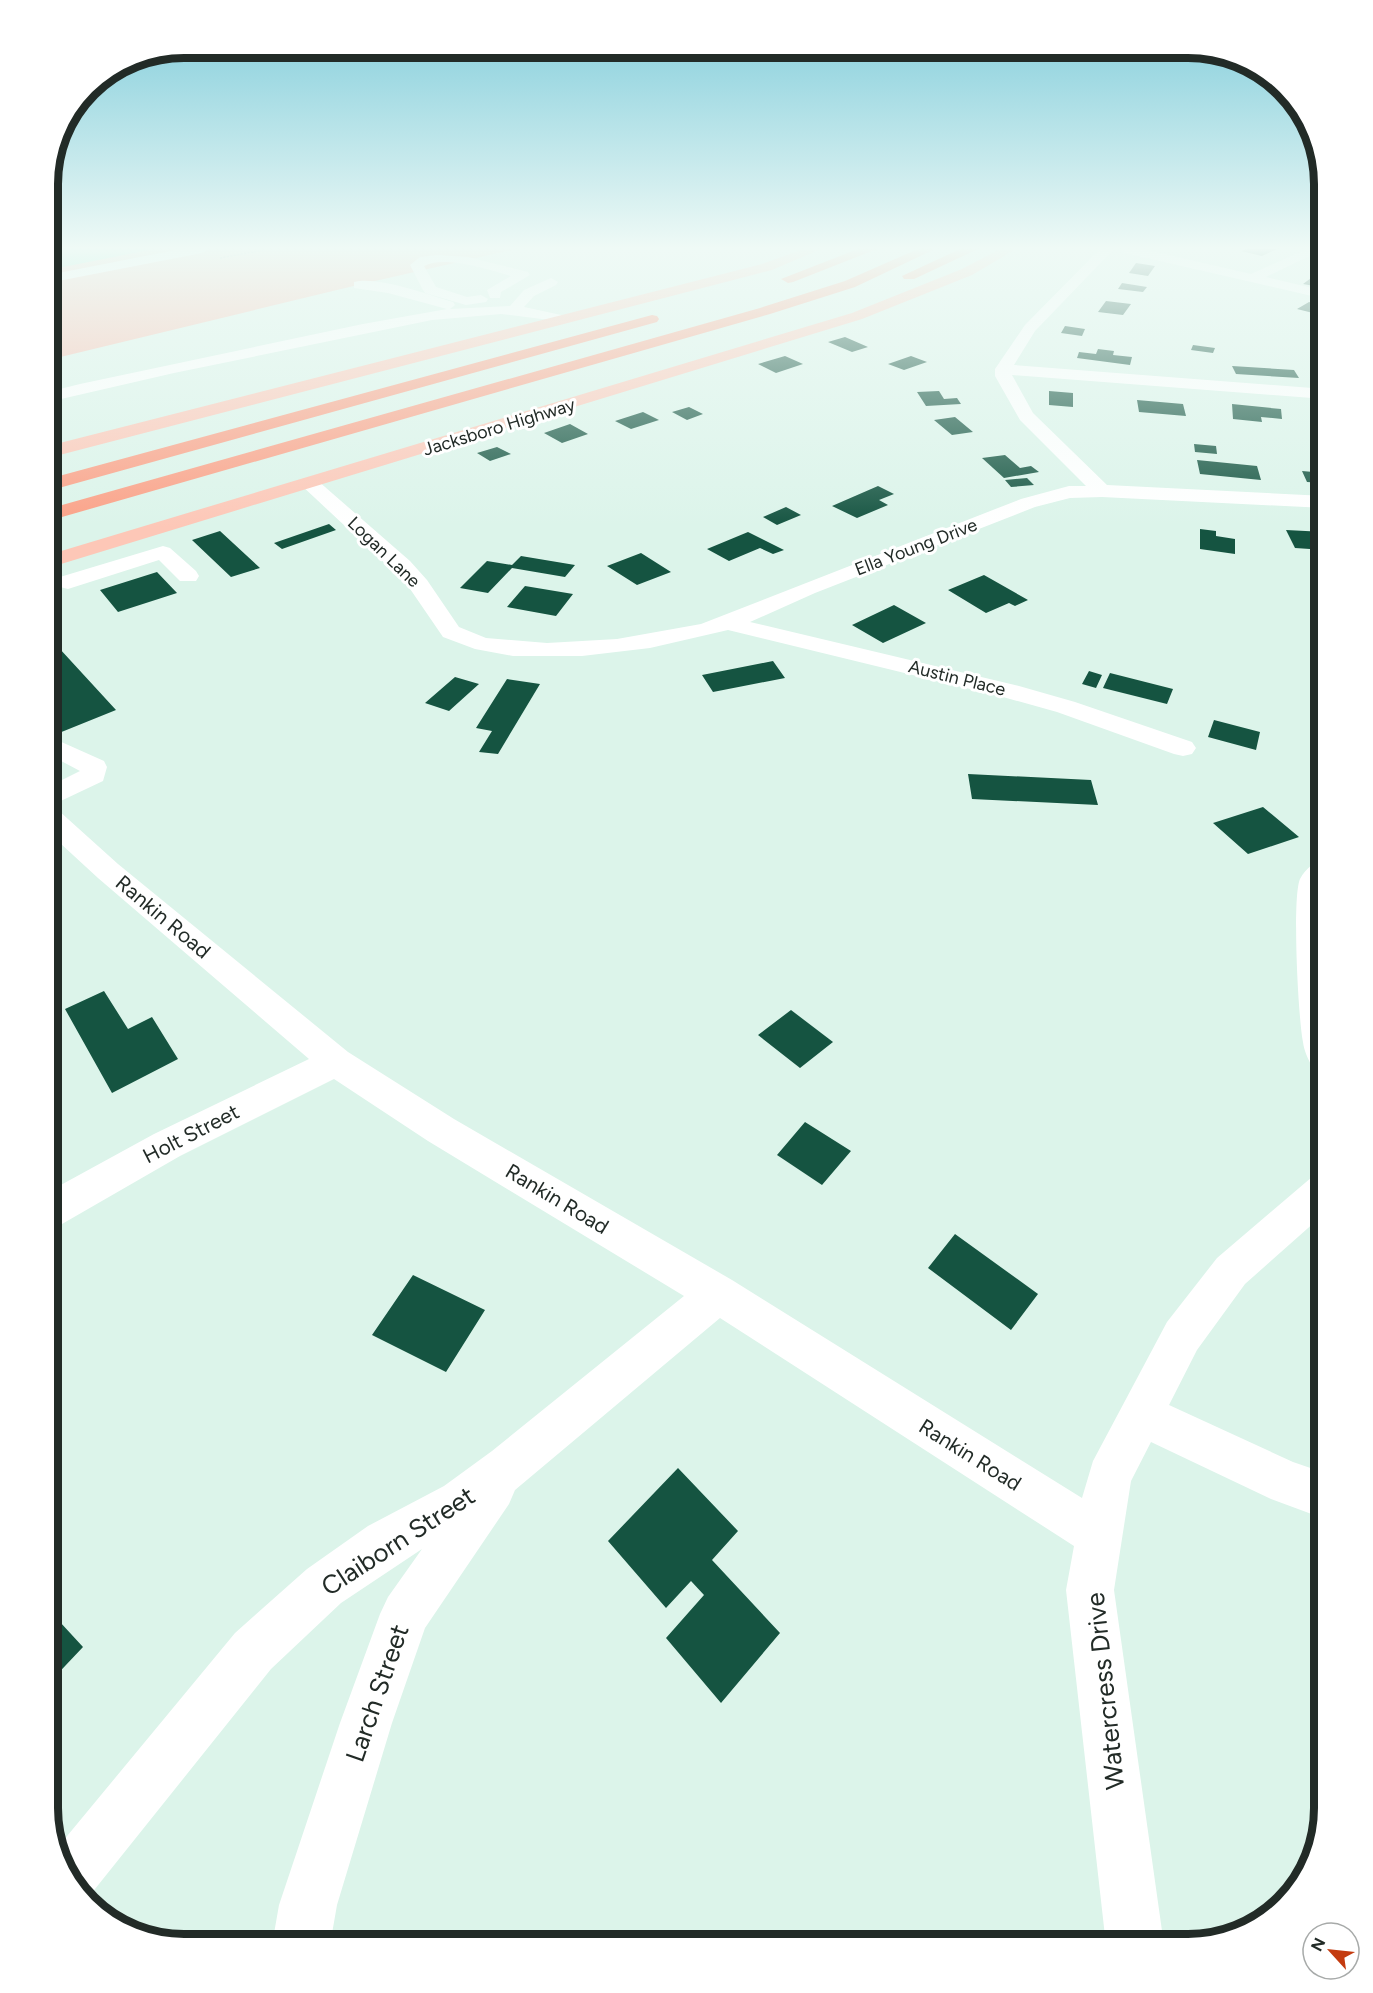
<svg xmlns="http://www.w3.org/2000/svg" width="1373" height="1993" font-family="Figtree,sans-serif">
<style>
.green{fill:#f8beae}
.water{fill:#7deec6}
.building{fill:#155441}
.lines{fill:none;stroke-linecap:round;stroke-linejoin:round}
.path{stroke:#97a9a2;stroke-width:1.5;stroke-dasharray:2 1.5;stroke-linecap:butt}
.minor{fill:#fff;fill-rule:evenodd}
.major{fill:#fdc7b7;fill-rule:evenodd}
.highway{fill:#fba187;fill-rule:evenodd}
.labels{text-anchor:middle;stroke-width:6;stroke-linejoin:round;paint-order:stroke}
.far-street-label{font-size:18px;fill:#222b27;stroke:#fff}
.street-label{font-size:21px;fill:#222b27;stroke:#fff}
.near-street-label{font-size:26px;fill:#222b27;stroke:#fff}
.rim{fill:none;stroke:#222b27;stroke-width:8}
</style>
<rect width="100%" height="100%" fill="#dcf4ea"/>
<path class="green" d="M 48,249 L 516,249 L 366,283 L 48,360 Z"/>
<path class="water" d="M 48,249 L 154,249 L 48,270 Z"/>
<path class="building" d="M 1247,249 L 1277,249 L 1262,256 L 1241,251 Z
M 1136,263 L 1155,266 L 1148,276 L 1129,273 Z
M 1315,275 L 1325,277 L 1325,284 L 1320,287 L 1303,284 Z
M 1122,283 L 1147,287 L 1143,292 L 1118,289 Z
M 1106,301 L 1131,304 L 1123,315 L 1098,312 Z
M 1309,302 L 1325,306 L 1325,316 L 1297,309 Z
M 1065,326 L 1085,329 L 1082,336 L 1061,333 Z
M 845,337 L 868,347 L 852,352 L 828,342 Z
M 1193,345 L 1215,348 L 1213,353 L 1191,350 Z
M 1098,349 L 1114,351 L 1113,355 L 1132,357 L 1130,365 L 1077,358 L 1079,352 L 1096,354 Z
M 785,356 L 803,364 L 776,373 L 758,364 Z
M 911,356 L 927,362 L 904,370 L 888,364 Z
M 1232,366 L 1294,370 L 1299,378 L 1236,374 Z
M 939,391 L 944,399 L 957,398 L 961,404 L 926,406 L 917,392 Z
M 1049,391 L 1073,393 L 1073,407 L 1049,405 Z
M 1137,400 L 1183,404 L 1186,416 L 1139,412 Z
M 1232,404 L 1281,409 L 1282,419 L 1261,417 L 1262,422 L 1233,419 Z
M 689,407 L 703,414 L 687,420 L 672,412 Z
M 643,412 L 659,420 L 631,429 L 615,421 Z
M 955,417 L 973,432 L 952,435 L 934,420 Z
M 570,424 L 588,434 L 562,443 L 544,433 Z
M 1194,444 L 1216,446 L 1217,454 L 1195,452 Z
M 497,447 L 511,454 L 490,461 L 477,453 Z
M 1005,455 L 1020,468 L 1031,466 L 1039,472 L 1004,478 L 982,458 Z
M 1197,460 L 1257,466 L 1261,480 L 1200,474 Z
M 1302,471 L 1325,473 L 1325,483 L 1307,482 Z
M 1027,478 L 1034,485 L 1011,487 L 1005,480 Z
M 878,486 L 894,494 L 879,500 L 888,505 L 857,518 L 832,506 Z
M 786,507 L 801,515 L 777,525 L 763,517 Z
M 329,524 L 336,530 L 282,549 L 274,543 Z
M 1200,529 L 1216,531 L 1216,536 L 1235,539 L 1235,554 L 1200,549 Z
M 1286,530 L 1325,532 L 1325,550 L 1295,548 Z
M 220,531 L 260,568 L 231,577 L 192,540 Z
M 748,532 L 784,550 L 773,554 L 760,548 L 729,561 L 707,549 Z
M 641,553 L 671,572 L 637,585 L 607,566 Z
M 521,556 L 575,565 L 565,577 L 512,568 L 488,593 L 460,588 L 487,561 L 512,565 Z
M 157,572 L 177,593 L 118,612 L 100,590 Z
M 984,575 L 1028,600 L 1015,606 L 1009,603 L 986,613 L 948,590 Z
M 525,586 L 573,594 L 556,616 L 507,607 Z
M 894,605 L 926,623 L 883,643 L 852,625 Z
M 48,636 L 116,710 L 59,733 L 48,719 Z
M 773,661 L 785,678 L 713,692 L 702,675 Z
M 1089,671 L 1102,675 L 1096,688 L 1082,684 Z
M 1110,673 L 1173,689 L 1167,704 L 1103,688 Z
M 455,677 L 479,684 L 449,711 L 425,703 Z
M 507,679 L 540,684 L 498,754 L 479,752 L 492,731 L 476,728 Z
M 1214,720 L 1260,732 L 1256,750 L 1208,737 Z
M 968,774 L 1091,780 L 1098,805 L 972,799 Z
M 1263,807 L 1299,837 L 1248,854 L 1213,823 Z
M 104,991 L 128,1029 L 152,1017 L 178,1059 L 112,1093 L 65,1009 Z
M 791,1010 L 833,1042 L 800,1068 L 758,1035 Z
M 805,1122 L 851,1151 L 822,1185 L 777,1155 Z
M 955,1234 L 1038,1294 L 1011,1330 L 928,1268 Z
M 413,1275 L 485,1310 L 446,1372 L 372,1335 Z
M 678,1468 L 738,1531 L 712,1560 L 780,1633 L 721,1703 L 666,1638 L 704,1595 L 691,1581 L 666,1608 L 608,1541 Z
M 48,1609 L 83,1647 L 48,1684 Z"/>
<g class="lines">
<path class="path" d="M 220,258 L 269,249"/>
<path class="minor" d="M 181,249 L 208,249 L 202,253 L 48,283 L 48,275 Z
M 1100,249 L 1114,249 L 1035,331 L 1014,365 L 1325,389 L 1325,399 L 1012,375 L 1033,413 L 1107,485 L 1325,496 L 1325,508 L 1102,497 L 1070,498 L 1035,507 L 815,593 L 750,622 L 1019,686 L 1075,702 L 1192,742 L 1196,748 L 1192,754 L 1183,756 L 1174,754 L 1057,712 L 1003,697 L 728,630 L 650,648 L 582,656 L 513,656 L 475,649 L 443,637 L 406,583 L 300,484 L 310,478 L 317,480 L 410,561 L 427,580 L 459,627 L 486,638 L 547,643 L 617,639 L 701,624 L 1021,499 L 1069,486 L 1086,486 L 1020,420 L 995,376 L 995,369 L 1025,325 Z
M 1119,249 L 1143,249 L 1251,274 L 1307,249 L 1324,249 L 1266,277 L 1325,291 L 1325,299 L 1125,253 Z
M 437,255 L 468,257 L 528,272 L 530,275 L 501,292 L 500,298 L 490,298 L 487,290 L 511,276 C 490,270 444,255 424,266 L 436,287 L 467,297 L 481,295 L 488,299 L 486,302 L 466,305 L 425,293 L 423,290 L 410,265 L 420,257 Z
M 551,278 L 558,282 L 556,285 L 534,296 L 524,307 L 566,316 L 568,319 L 566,322 L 501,314 L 432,320 L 174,373 L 48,402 L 48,392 L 80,384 L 363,324 L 447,309 L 388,293 L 354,288 L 354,282 C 379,276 428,295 453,302 L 455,305 L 450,309 L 510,306 L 524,290 Z
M 163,546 L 170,548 L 196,571 L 199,576 L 196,581 L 180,581 L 159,560 L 68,589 L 60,587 L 57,582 L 60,577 Z
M 48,736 L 104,761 L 107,767 L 103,781 L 48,807 L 48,787 L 80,771 L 48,754 Z
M 48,807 L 58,810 L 118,864 L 348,1052 L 454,1119 L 732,1280 L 1082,1498 L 1093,1461 L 1167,1322 L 1217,1258 L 1312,1177 L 1325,1172 L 1325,1213 L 1245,1284 L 1197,1350 L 1169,1405 L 1293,1462 L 1325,1473 L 1325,1519 L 1271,1499 L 1151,1442 L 1131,1481 L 1114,1590 L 1164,1945 L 1106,1945 L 1066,1590 L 1074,1546 L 720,1318 L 515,1490 L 509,1504 L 425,1628 L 392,1723 L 337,1905 L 330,1945 L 272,1945 L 279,1905 L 340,1723 L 380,1614 L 388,1597 L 422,1549 L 341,1603 L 271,1669 L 87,1899 L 66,1877 L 58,1847 L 235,1633 L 307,1569 L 368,1526 L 444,1486 L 492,1451 L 684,1296 L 428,1141 L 334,1079 L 180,1156 L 62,1224 L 48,1229 L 48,1192 L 154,1134 L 309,1059 L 98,878 L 48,832 Z
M 1325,859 L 1325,1072 L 1313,1068 C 1308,1059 1304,1051 1303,1042 C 1298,1017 1292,897 1300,879 C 1306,868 1314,862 1325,859 Z"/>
<path class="major" d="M 803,249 L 821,249 L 772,270 L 48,458 L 48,446 L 762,264 Z
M 1000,249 L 1016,249 L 972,275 L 862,319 L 48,568 L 48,555 L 852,313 L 962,269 Z"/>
<path class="highway" d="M 858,249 L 877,249 L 793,282 L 788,283 L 781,279 Z
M 918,249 L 935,249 L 855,287 L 770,314 L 48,521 L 48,509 L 760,308 L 845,281 Z
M 960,249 L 978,249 L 914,279 L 904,279 L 902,276 Z
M 652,315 L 657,316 L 659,319 L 657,322 L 48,491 L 48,479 Z"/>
</g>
<linearGradient id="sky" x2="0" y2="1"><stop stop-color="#7dcbda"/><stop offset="0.47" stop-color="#effaf6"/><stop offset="1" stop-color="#effaf6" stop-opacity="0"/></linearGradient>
<rect width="1373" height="528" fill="url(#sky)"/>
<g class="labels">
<g class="far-street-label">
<text transform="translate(499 427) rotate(-17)" y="6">Jacksboro Highway</text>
<text transform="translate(916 547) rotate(-21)" y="6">Ella Young Drive</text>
<text transform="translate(384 552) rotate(44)" y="6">Logan Lane</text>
<text transform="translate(957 678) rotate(14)" y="6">Austin Place</text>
</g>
<g class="street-label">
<text transform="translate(163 917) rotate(40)" y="7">Rankin Road</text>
<text transform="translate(191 1134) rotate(-27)" y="7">Holt Street</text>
<text transform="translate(557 1199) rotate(31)" y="7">Rankin Road</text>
<text transform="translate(970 1455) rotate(32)" y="7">Rankin Road</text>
</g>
<g class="near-street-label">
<text transform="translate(398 1541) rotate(-33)" y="9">Claiborn Street</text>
<text transform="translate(1105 1691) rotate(-96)" y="9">Watercress Drive</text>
<text transform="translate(377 1693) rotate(-71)" y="9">Larch Street</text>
</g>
</g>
<path d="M0 0H1373V1993H0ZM184 58H1188A126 126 0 0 1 1314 184V1808A126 126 0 0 1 1188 1934H184A126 126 0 0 1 58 1808V184A126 126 0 0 1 184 58Z" fill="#fff" fill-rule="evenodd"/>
<path class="rim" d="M184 58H1188A126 126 0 0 1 1314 184V1808A126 126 0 0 1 1188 1934H184A126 126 0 0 1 58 1808V184A126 126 0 0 1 184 58Z"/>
<g transform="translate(1331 1951) rotate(297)"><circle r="28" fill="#ffffff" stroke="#a7aaa9" stroke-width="1.5"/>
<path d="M0-4.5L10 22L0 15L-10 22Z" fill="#c43b0f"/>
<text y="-9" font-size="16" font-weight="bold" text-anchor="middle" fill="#222b27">N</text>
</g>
</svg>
